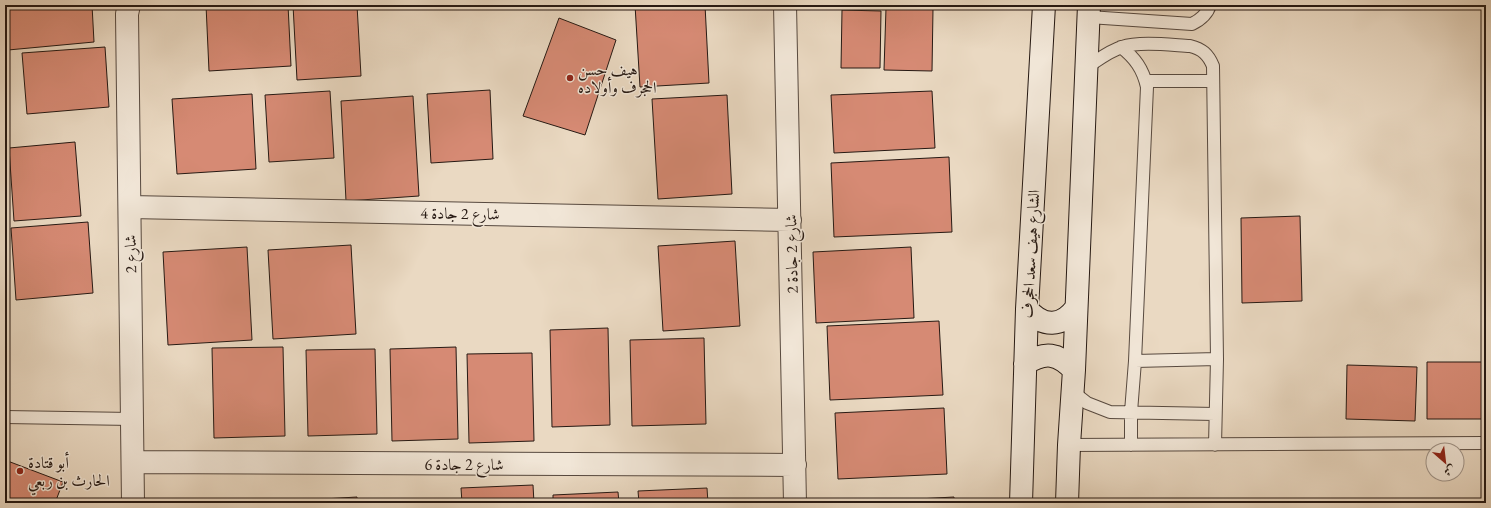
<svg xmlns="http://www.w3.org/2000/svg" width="1491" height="508" font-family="'EB Garamond',Amiri,serif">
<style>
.building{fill:#d68a74;stroke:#261913}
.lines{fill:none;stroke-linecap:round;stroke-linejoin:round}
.lane-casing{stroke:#57493f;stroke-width:14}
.street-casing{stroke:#57493f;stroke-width:24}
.secondary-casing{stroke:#261913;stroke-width:24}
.lane{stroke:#f1e6d7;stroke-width:12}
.street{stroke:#f1e6d7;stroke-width:22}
.secondary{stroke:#f1e6d7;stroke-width:22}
.poi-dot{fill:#8f2418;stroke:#f1e6d7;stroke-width:1.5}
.labels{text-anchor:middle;stroke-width:3;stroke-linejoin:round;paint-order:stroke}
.poi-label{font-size:16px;fill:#261913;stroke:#f1e6d7;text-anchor:start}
.street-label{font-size:16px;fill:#261913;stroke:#f1e6d7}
</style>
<rect width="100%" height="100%" fill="#ead9c2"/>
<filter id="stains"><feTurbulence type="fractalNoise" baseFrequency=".005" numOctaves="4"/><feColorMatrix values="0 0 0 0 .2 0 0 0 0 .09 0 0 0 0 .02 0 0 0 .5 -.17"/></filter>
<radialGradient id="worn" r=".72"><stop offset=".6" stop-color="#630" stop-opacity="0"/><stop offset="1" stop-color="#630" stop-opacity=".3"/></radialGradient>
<path class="building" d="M 5,5 L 92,5 L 94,42 L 8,50 Z
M 206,5 L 288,5 L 291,66 L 209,71 Z
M 293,5 L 357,5 L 361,76 L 297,80 Z
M 635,5 L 705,5 L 709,83 L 640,87 Z
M 886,8 L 933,9 L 932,71 L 884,70 Z
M 842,10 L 881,11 L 880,68 L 841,68 Z
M 559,18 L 616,40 L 585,135 L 523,116 Z
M 105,47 L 109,107 L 27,114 L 22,53 Z
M 490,90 L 493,159 L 431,163 L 427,94 Z
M 330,91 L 334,158 L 269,162 L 265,95 Z
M 932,91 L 935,148 L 834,153 L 831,95 Z
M 252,94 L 256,169 L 177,174 L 172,99 Z
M 727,95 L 732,194 L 658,199 L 652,99 Z
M 413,96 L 419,196 L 346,201 L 341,101 Z
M 75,142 L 81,216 L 14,221 L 9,148 Z
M 949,157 L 952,232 L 834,237 L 831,163 Z
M 1300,216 L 1302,301 L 1242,303 L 1241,218 Z
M 88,222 L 93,293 L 16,300 L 11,228 Z
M 735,241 L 740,326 L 663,331 L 658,246 Z
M 351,245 L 356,334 L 273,339 L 268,250 Z
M 247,247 L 252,340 L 168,345 L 163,252 Z
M 911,247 L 914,318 L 816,323 L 813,252 Z
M 939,321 L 943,395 L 830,400 L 827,326 Z
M 608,328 L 610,425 L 552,427 L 550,330 Z
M 704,338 L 706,424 L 632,426 L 630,340 Z
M 283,347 L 285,436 L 214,438 L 212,348 Z
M 456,347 L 458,439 L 392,441 L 390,349 Z
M 375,349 L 377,434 L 308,436 L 306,350 Z
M 532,353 L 534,441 L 469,443 L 467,354 Z
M 1427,362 L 1486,362 L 1486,419 L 1427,419 Z
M 1347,365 L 1417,367 L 1415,421 L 1346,419 Z
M 944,408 L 947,474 L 838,479 L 835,413 Z
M 5,460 L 63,482 L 55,503 L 5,503 Z
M 533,485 L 534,503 L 462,503 L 461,488 Z
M 707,488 L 708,503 L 639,503 L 638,491 Z
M 618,492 L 619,503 L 553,503 L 553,495 Z
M 357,497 L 357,503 L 291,503 L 290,501 Z
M 954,497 L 954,503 L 845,503 Z"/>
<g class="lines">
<g class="lane-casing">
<path id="lane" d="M 1089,17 L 1192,24 C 1200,20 1207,15 1210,5
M 1121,47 C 1135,58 1143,69 1147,87 L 1135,361 L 1131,412 L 1131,445
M 1087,67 C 1098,60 1109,51 1122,47 C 1139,41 1171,45 1190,46 C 1202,49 1208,54 1213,66 L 1217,359 L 1215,445
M 1146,81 L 1213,81
M 1135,361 L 1217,359
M 1073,392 L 1087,403 L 1110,412 L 1215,414
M 5,417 L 132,419
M 1069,445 L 1486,443"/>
</g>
<g class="street-casing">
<path id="street" d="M 129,5 L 127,14 L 133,503
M 785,5 L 795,503
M 130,207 L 790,220
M 133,462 L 795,465"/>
</g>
<g class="secondary-casing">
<path id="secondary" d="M 1027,309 C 1043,328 1062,327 1076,308
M 1025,364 C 1045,351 1058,353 1074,370
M 1021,503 L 1027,309 L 1044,5
M 1067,503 L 1069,445 L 1074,370 L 1089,5"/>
</g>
<use href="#lane" class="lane"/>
<use href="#street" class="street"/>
<use href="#secondary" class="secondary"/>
</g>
<g class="poi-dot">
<circle cx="570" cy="78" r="4"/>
<circle cx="20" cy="471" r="4"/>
</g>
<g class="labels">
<g class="poi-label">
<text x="578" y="75">هيف حسن<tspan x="578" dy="18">الحجرف وأولاده</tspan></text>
<text x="28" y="468">أبو قتادة<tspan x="28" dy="18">الحارث بن ربعي</tspan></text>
</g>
<g class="street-label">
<text transform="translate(460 213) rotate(1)" y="6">شارع 2 جادة 4</text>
<text transform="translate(130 254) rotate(-91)" y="6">شارع 2</text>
<text transform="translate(791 254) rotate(-91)" y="6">شارع 2 جادة 2</text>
<text transform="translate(1030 254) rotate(-87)" y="6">الشارع هيف سعد الحجرف</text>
<text x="464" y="470">شارع 2 جادة 6</text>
</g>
</g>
<rect width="1491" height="508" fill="none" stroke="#ead9c2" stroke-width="20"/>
<rect x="6" y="6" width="1479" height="496" fill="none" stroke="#261913" stroke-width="2"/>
<rect x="10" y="10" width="1471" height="488" fill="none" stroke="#261913"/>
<g transform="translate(1445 462) rotate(152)"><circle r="19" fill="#f1e6d7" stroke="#a09489"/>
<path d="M0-3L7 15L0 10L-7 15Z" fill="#8f2418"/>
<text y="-6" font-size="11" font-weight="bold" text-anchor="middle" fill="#261913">ش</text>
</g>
<rect width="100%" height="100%" filter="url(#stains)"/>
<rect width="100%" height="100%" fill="url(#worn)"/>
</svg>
